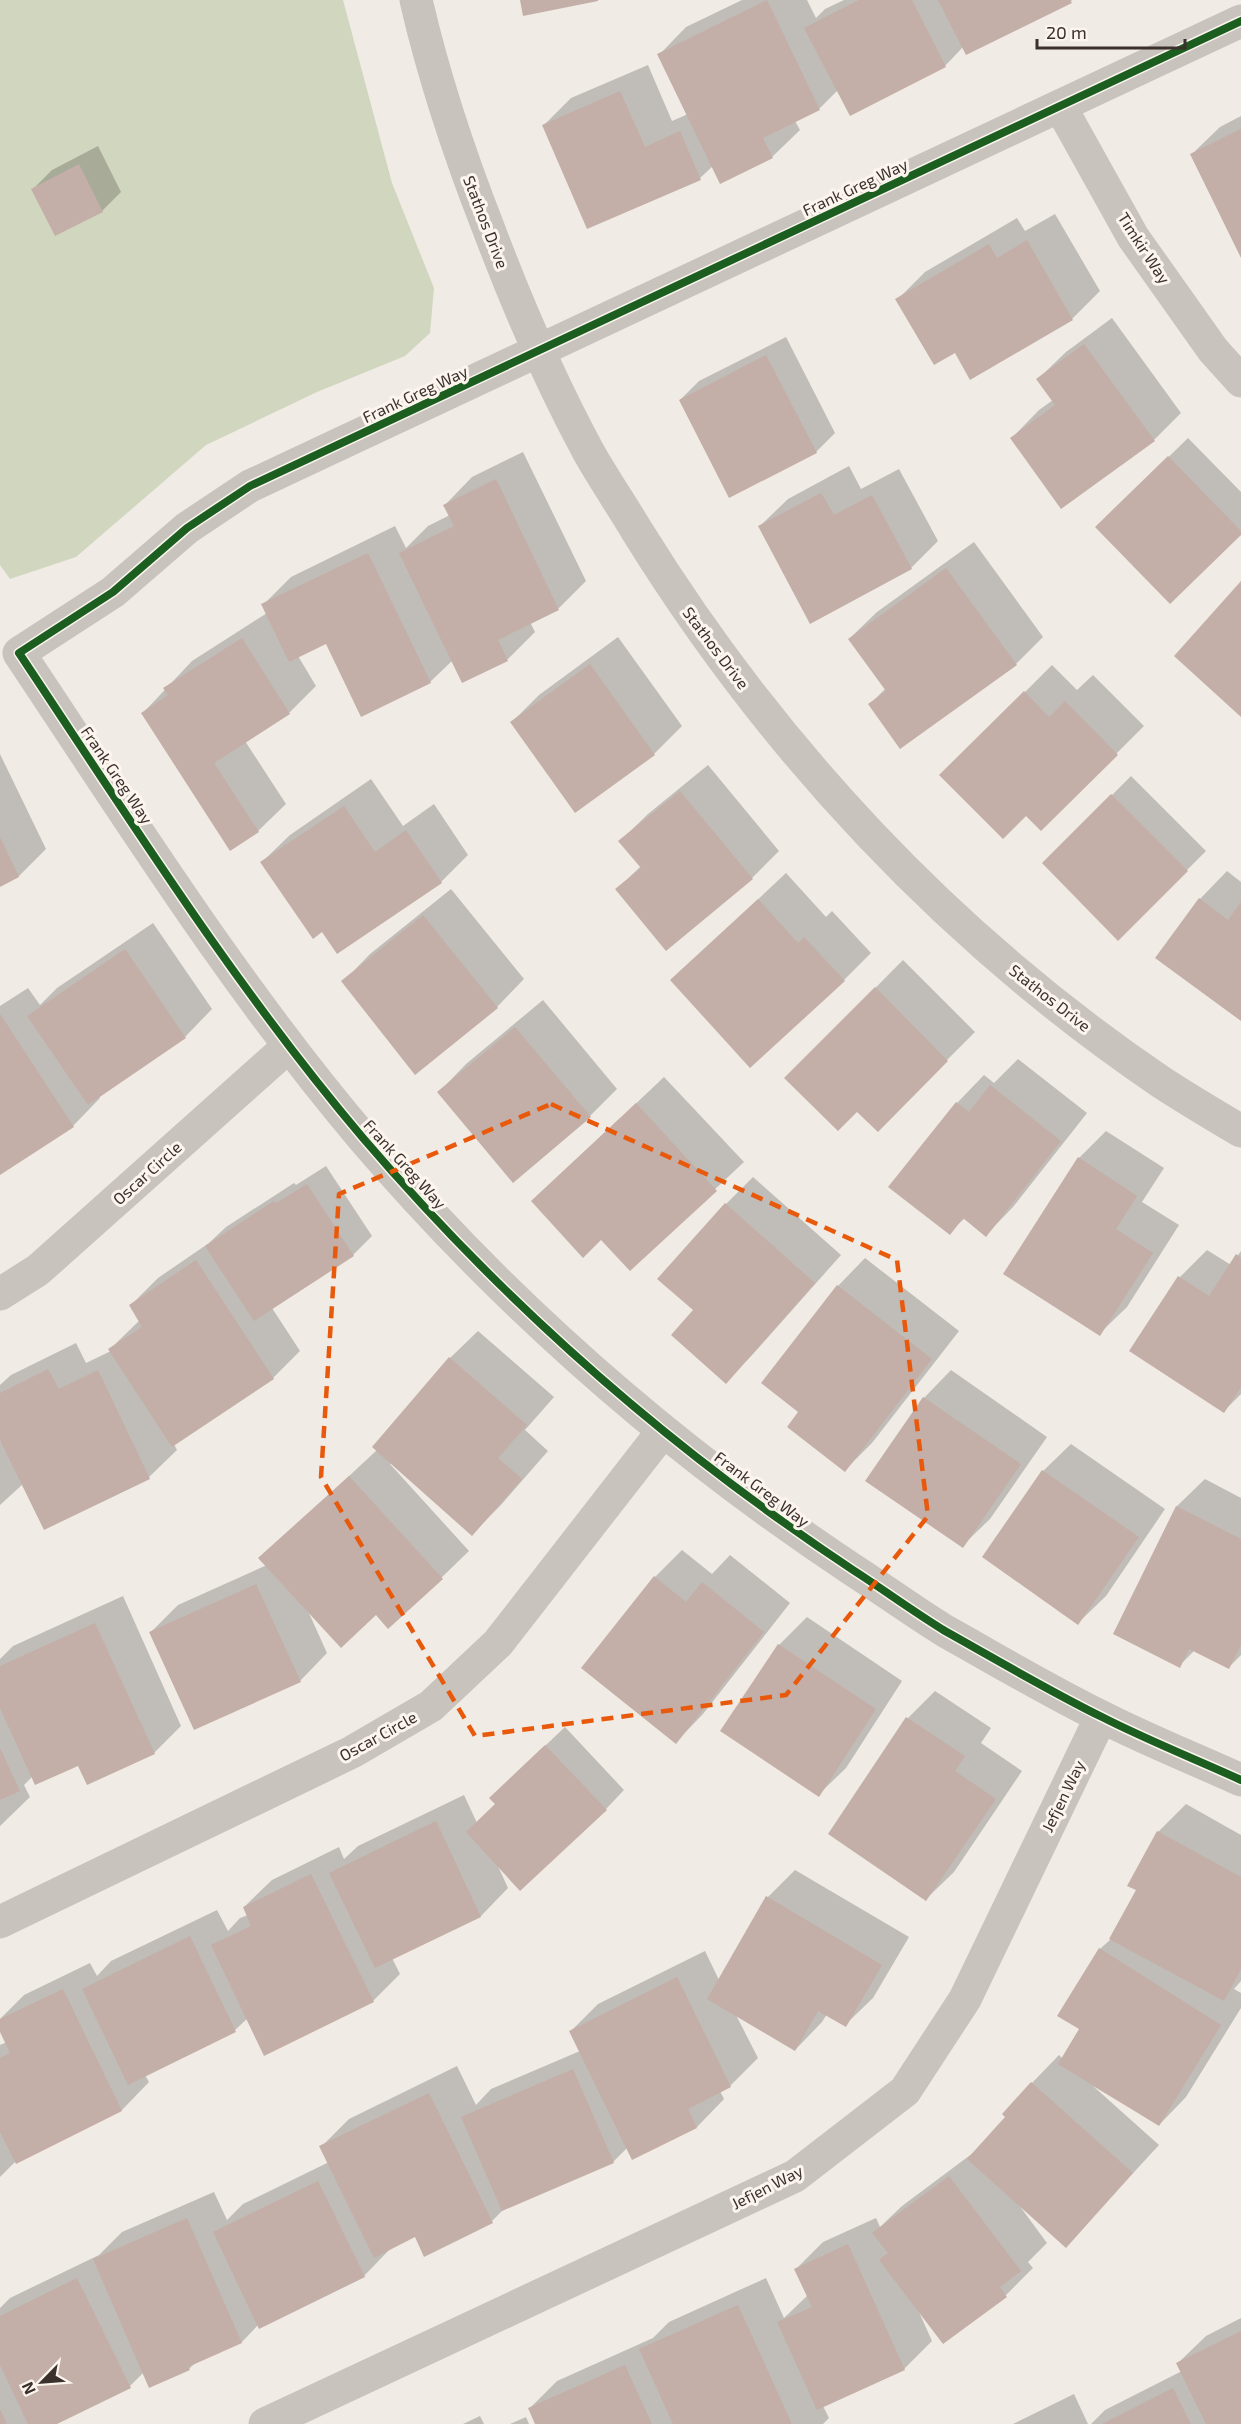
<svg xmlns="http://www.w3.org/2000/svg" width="1241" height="2424" font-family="'Exo 2',sans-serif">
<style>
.green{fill:#d1d6bf}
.shadow{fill:#0003}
.building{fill:#c3afa7}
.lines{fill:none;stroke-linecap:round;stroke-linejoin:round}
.minor{stroke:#c9c3be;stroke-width:33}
.cycleway-casing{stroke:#fbf5ee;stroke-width:11}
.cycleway{stroke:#1b5e20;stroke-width:8}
.marked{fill:none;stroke:#e8590c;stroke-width:4.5;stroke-dasharray:12 8;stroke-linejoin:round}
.labels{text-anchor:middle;stroke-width:6;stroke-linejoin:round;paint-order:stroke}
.street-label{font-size:16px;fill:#3b302b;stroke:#fbf5ee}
</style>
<rect width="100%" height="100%" fill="#f0ebe5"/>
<path class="green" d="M 0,0 L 343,0 L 392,183 L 434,288 L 430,333 L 405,356 L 317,392 L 206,445 L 76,557 L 10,579 L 0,565 Z"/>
<path class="shadow" d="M 742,0 L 807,0 L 816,18 L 825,9 L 844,0 L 1073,0 L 963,47 L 945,66 L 838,90 L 820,108 L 795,121 L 800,130 L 772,157 L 713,166 L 700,178 L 544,125 L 571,98 L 648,65 L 672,121 L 688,114 L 659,55 L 686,27 Z
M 1241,116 L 1241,254 L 1192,154 L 1220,127 Z
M 98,146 L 121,192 L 102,211 L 33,189 L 52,170 Z
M 1055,214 L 1100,291 L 1073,318 L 971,378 L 955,351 L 897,300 L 925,272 L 1017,218 L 1025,231 Z
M 1112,318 L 1181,413 L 1154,440 L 1012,438 L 1039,410 L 1053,400 L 1038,379 L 1066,352 Z
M 786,337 L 835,433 L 816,452 L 680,400 L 699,381 Z
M 1188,438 L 1241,492 L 1241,533 L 1097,527 Z
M 523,452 L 586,581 L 559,608 L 530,622 L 535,632 L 508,659 L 463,681 L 453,660 L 430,682 L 362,715 L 327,642 L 298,656 L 316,686 L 289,713 L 245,741 L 286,804 L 258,831 L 143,713 L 192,661 L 267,613 L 263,605 L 291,577 L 395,526 L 406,548 L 428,526 L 450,515 L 445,505 L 472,477 Z
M 849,466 L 861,489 L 899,469 L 938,541 L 911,568 L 760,526 L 788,499 Z
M 974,542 L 1043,637 L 1016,664 L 870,704 L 885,689 L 849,639 L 877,612 Z
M 618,637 L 682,726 L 654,754 L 575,811 L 512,722 L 539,695 Z
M 1052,665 L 1077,690 L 1093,675 L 1144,726 L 1041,829 L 1026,814 L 942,775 Z
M 0,754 L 46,849 L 19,876 L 0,885 Z
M 708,765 L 779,851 L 752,878 L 617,889 L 641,866 L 620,841 L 648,814 Z
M 1131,776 L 1206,851 L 1118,939 L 1044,863 Z
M 371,779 L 403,826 L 434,804 L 468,855 L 441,882 L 323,930 L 262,862 L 290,835 Z
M 1227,871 L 1241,882 L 1241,1020 L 1157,957 L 1200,899 Z
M 786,873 L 826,917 L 832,911 L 871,953 L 844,980 L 672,980 Z
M 451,889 L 524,979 L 497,1007 L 415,1072 L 343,982 L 370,954 Z
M 153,923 L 212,1009 L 185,1037 L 99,1096 L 100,1098 L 73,1126 L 0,1173 L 0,1006 L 28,988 L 40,1005 L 57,988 Z
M 903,960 L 975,1032 L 878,1129 L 858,1110 L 786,1078 Z
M 543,1000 L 617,1089 L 590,1116 L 439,1092 L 466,1064 Z
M 1018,1059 L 1087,1113 L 1013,1207 L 986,1235 L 965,1218 L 949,1233 L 890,1187 L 957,1103 L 984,1075 L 994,1083 Z
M 664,1077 L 744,1162 L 630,1269 L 601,1238 L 533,1201 Z
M 1106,1131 L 1164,1168 L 1142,1202 L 1179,1225 L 1127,1307 L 1099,1334 L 1079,1158 Z
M 326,1166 L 372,1236 L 353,1255 L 272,1308 L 300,1351 L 273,1378 L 174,1444 L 177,1450 L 149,1477 L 45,1528 L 23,1484 L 0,1505 L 0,1385 L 11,1375 L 76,1343 L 86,1363 L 111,1351 L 110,1349 L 140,1320 L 131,1305 L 158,1278 L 209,1243 L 226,1227 L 294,1183 L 296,1185 Z
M 753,1177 L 841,1255 L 753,1354 L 726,1382 L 695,1310 L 726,1204 Z
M 1207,1250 L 1231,1265 L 1241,1251 L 1241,1394 L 1224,1411 L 1180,1277 Z
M 865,1258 L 959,1331 L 872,1443 L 845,1470 L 801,1412 L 838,1286 Z
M 478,1331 L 554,1397 L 525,1430 L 548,1451 L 500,1506 L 472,1534 L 392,1463 L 390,1464 L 469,1551 L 441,1578 L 376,1613 L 308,1611 L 327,1653 L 300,1681 L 151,1632 L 178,1605 L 267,1565 L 261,1558 L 377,1450 L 374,1447 L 450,1358 Z
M 951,1370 L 1047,1437 L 990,1519 L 962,1546 L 924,1398 Z
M 1071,1444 L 1165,1509 L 1106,1596 L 1078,1623 L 1043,1471 Z
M 1205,1479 L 1241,1498 L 1241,1655 L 1229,1667 L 1195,1650 L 1179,1666 L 1115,1633 L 1177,1506 Z
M 682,1550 L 712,1574 L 730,1555 L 790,1603 L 703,1714 L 676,1742 L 655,1577 Z
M 123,1596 L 181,1726 L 154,1753 L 79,1764 L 33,1776 L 24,1785 L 30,1797 L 0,1826 L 0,1659 L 13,1646 Z
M 807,1617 L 902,1681 L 846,1768 L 818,1795 L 722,1731 L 779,1645 Z
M 935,1691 L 991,1728 L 981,1743 L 1022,1771 L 954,1872 L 926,1899 L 908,1718 Z
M 565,1727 L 624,1790 L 606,1809 L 497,1864 L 508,1888 L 481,1916 L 392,1958 L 400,1974 L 373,2001 L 248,2018 L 235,2030 L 145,2075 L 149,2082 L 122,2110 L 16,2161 L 0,2177 L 0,2045 L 7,2042 L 0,2028 L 0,2019 L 24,1995 L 90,1963 L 97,1976 L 111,1961 L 217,1910 L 228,1931 L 240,1918 L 248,1915 L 244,1907 L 272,1880 L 339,1847 L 344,1859 L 358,1846 L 464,1795 L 477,1823 L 497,1804 L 510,1779 Z
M 1186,1804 L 1241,1835 L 1241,1981 L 1234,1989 L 1241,1993 L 1241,2008 L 1186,2097 L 1159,2125 L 1093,2086 L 1159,2145 L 1066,2246 L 1019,2205 L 1047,2243 L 1028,2262 L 1033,2268 L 1006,2295 L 919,2312 L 932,2341 L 904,2369 L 823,2406 L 829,2418 L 823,2424 L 537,2424 L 530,2408 L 557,2381 L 653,2338 L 669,2322 L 766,2278 L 784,2318 L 808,2295 L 796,2269 L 823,2242 L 876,2218 L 880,2227 L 902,2206 L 977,2150 L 1007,2116 L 1032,2083 L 1059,2055 L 1063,2059 L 1081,2029 L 1100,1949 L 1111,1939 L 1138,1890 L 1158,1832 Z
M 795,1870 L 909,1937 L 873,1998 L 845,2025 L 827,2014 L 822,2022 L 795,2050 L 736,2015 L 758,2058 L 730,2086 L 720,2091 L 724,2099 L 697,2127 L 633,2158 L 628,2147 L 613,2162 L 505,2208 L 492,2221 L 415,2235 L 391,2248 L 364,2276 L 259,2324 L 242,2342 L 196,2362 L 189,2369 L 144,2372 L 130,2386 L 53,2424 L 0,2424 L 0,2308 L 10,2298 L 99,2255 L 122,2232 L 214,2192 L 227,2220 L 243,2204 L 329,2162 L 321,2147 L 349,2119 L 457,2066 L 476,2105 L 491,2089 L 580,2051 L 570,2032 L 598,2004 L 705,1951 L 719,1980 L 768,1897 Z
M 1241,2318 L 1241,2424 L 1091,2424 L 1105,2410 L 1182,2371 L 1178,2363 L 1206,2336 Z
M 1074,2394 L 1088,2424 L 1013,2424 Z
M 480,2416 L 484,2424 L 463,2424 Z
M 526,2417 L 529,2424 L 510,2424 Z"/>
<path class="building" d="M 520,0 L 598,0 L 598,1 L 523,16 Z
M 767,0 L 820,110 L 763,138 L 773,158 L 720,184 L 657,54 Z
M 859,0 L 912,0 L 946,67 L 850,116 L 804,28 Z
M 938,0 L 1070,0 L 1072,3 L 966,55 Z
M 620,91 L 645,147 L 680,131 L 701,180 L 587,229 L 542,125 Z
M 1241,129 L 1241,258 L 1190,154 Z
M 79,164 L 103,212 L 55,236 L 31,189 Z
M 1027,240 L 1073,320 L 970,380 L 955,353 L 934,365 L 895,299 L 989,244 L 997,258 Z
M 1084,344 L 1155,441 L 1061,509 L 1010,438 L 1055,405 L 1036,379 Z
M 766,355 L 817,453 L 729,498 L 679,400 Z
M 1168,456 L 1241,531 L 1241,535 L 1170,604 L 1095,527 Z
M 496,479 L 559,610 L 498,640 L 508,661 L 462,683 L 399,553 L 454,526 L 443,505 Z
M 821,493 L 834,515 L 872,495 L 912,569 L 810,624 L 758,526 Z
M 368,553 L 431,683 L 361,717 L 326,644 L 289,662 L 261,604 Z
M 946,568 L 1017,665 L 900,749 L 868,704 L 886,691 L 848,639 Z
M 1241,581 L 1241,717 L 1174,656 Z
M 242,638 L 290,714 L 214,763 L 259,832 L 230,851 L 141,713 L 168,695 L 163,688 Z
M 590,664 L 655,755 L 575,813 L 510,722 Z
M 1024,691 L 1049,717 L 1065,701 L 1118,755 L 1041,831 L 1026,816 L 1003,839 L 939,775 Z
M 680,791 L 753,879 L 666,951 L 615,889 L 641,868 L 618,841 Z
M 1111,794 L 1188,871 L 1118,941 L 1042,863 Z
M 344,806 L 375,852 L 406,830 L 442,883 L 337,954 L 322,932 L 313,939 L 260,862 Z
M 0,837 L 19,877 L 0,887 Z
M 1199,898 L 1228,920 L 1241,902 L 1241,1021 L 1155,958 Z
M 758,899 L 798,943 L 804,937 L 845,981 L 750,1068 L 670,980 Z
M 423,915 L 498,1008 L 415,1075 L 341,981 Z
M 125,949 L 186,1038 L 88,1105 L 27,1016 Z
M 875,987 L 948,1061 L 878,1132 L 857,1112 L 838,1131 L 784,1078 Z
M 0,1014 L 74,1127 L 0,1175 Z
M 515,1027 L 591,1117 L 513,1183 L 437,1092 Z
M 990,1085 L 1061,1141 L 986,1237 L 963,1218 L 950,1235 L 888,1187 L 956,1102 L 969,1112 Z
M 636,1103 L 717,1191 L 630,1271 L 601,1240 L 583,1258 L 531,1201 Z
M 1078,1157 L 1137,1196 L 1116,1229 L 1153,1253 L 1100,1336 L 1003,1274 Z
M 307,1184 L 354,1256 L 254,1321 L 205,1246 L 274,1201 L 276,1203 Z
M 725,1203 L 815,1283 L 726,1384 L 671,1335 L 693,1310 L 657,1279 Z
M 1236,1254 L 1241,1258 L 1241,1387 L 1224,1413 L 1129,1351 L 1178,1276 L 1209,1296 Z
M 196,1260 L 274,1379 L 172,1447 L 108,1349 L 142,1327 L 129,1305 Z
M 837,1285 L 932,1359 L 845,1472 L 787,1427 L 798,1412 L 761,1383 Z
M 449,1357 L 527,1425 L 498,1458 L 522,1479 L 472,1536 L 372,1447 Z
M 48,1369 L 59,1389 L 98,1370 L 150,1479 L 44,1530 L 0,1440 L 0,1393 Z
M 923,1397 L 1021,1464 L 963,1548 L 865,1481 Z
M 1042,1470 L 1139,1537 L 1078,1625 L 982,1557 Z
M 349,1476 L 443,1579 L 388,1629 L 376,1615 L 341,1648 L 258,1558 Z
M 1176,1506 L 1241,1539 L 1241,1645 L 1229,1669 L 1189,1649 L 1180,1668 L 1113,1634 Z
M 654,1576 L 686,1602 L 702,1582 L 764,1632 L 676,1744 L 581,1668 Z
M 256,1584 L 301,1682 L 194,1730 L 149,1632 Z
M 95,1623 L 155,1754 L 87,1785 L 78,1766 L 35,1785 L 0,1708 L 0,1666 Z
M 778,1644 L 876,1709 L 819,1797 L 720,1731 Z
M 906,1717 L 965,1756 L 955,1771 L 996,1799 L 926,1901 L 828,1834 Z
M 545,1745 L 607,1810 L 520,1891 L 466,1832 L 495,1804 L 489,1798 Z
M 0,1748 L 20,1791 L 0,1800 Z
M 436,1821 L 481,1917 L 375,1968 L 329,1873 Z
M 1157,1831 L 1241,1877 L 1241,1969 L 1224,2001 L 1109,1939 L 1136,1890 L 1127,1886 Z
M 311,1874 L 374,2002 L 264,2056 L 211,1945 L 251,1926 L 243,1907 Z
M 766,1896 L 882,1965 L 846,2027 L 818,2011 L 795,2051 L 707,1999 Z
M 190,1936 L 236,2032 L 128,2085 L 82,1989 Z
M 1099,1948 L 1221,2025 L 1159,2126 L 1058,2064 L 1079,2029 L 1057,2016 Z
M 677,1977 L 731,2087 L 688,2109 L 697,2128 L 632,2160 L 569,2031 Z
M 63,1989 L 122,2111 L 16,2164 L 0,2132 L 0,2058 L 10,2053 L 0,2032 L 0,2019 Z
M 573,2069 L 614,2163 L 502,2211 L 461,2117 Z
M 1031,2082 L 1133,2173 L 1066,2248 L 967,2159 L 1005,2117 L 1002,2114 Z
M 429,2093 L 493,2223 L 424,2257 L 415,2237 L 374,2258 L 319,2146 Z
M 949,2176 L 1021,2271 L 1000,2287 L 1007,2297 L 943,2344 L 879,2260 L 888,2253 L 872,2233 Z
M 318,2181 L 365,2277 L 259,2329 L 213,2232 Z
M 187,2218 L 242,2343 L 188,2367 L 190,2370 L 149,2388 L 93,2259 Z
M 848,2244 L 905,2370 L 817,2410 L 777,2322 L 812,2307 L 794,2269 Z
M 77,2278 L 131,2388 L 57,2424 L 28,2424 L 0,2365 L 0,2316 Z
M 738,2305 L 792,2424 L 673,2424 L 639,2349 Z
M 1241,2331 L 1241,2424 L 1206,2424 L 1176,2363 Z
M 625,2365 L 652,2424 L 535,2424 L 528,2408 Z
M 1173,2388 L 1191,2424 L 1102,2424 Z
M 0,2409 L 7,2424 L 0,2424 Z"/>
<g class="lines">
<path class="minor" d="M 416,0 C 434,78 459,153 488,227 C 517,304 549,379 588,451 C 603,478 621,504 637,531 C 772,749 949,938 1161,1082 C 1187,1099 1214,1115 1241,1131
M 1241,21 L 250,486 L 187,528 L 113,592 L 19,653 C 129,818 235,987 363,1138 C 505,1304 672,1450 853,1570 C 884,1590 914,1612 945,1631 C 997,1660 1049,1691 1102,1717 C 1147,1740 1195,1759 1241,1780
M 1060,106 L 1133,237 L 1213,350 L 1241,381
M 0,1294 L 38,1270 L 289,1046
M 0,1922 L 352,1752 L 431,1706 L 498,1643 L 663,1431
M 265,2424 L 795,2176 L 905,2091 L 965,1999 L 1101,1717"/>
<g class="cycleway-casing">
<path id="cycleway" d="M 1241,21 L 250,486 L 187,528 L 113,592 L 19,653 C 129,818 235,987 363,1138 C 505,1304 672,1450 853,1570 C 884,1590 914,1612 945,1631 C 997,1660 1049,1691 1102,1717 C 1147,1740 1195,1759 1241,1780"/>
</g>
<use href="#cycleway" class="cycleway"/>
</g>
<path class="marked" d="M 551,1104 L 897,1260 L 928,1516 L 786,1695 L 475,1736 L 321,1477 L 339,1194 Z"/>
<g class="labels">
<g class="street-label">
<text transform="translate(855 187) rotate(-25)" y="6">Frank Greg Way</text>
<text transform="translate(486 222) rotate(69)" y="6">Stathos Drive</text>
<text transform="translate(1144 248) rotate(57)" y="6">Timkir Way</text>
<text transform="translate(415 394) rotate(-25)" y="6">Frank Greg Way</text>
<text transform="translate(716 648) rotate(53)" y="6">Stathos Drive</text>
<text transform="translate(117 775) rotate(56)" y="6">Frank Greg Way</text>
<text transform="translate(1050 998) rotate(38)" y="6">Stathos Drive</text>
<text transform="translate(405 1164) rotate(48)" y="6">Frank Greg Way</text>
<text transform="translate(147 1173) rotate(-42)" y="6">Oscar Circle</text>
<text transform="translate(762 1489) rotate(37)" y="6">Frank Greg Way</text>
<text transform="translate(378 1736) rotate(-29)" y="6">Oscar Circle</text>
<text transform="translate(1063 1796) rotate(-64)" y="6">Jefjen Way</text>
<text transform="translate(767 2187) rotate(-27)" y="6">Jefjen Way</text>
</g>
</g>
<g transform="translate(42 2382) rotate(245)" stroke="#fbf5ee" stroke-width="4.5" paint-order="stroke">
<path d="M0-4.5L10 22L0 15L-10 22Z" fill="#3b302b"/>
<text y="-9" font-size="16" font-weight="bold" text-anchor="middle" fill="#3b302b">N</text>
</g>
<path d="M1037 39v9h148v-9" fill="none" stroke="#3b302b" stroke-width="3"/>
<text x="1046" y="39" font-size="18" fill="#3b302b" stroke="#fbf5ee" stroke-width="4.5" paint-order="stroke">20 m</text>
</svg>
